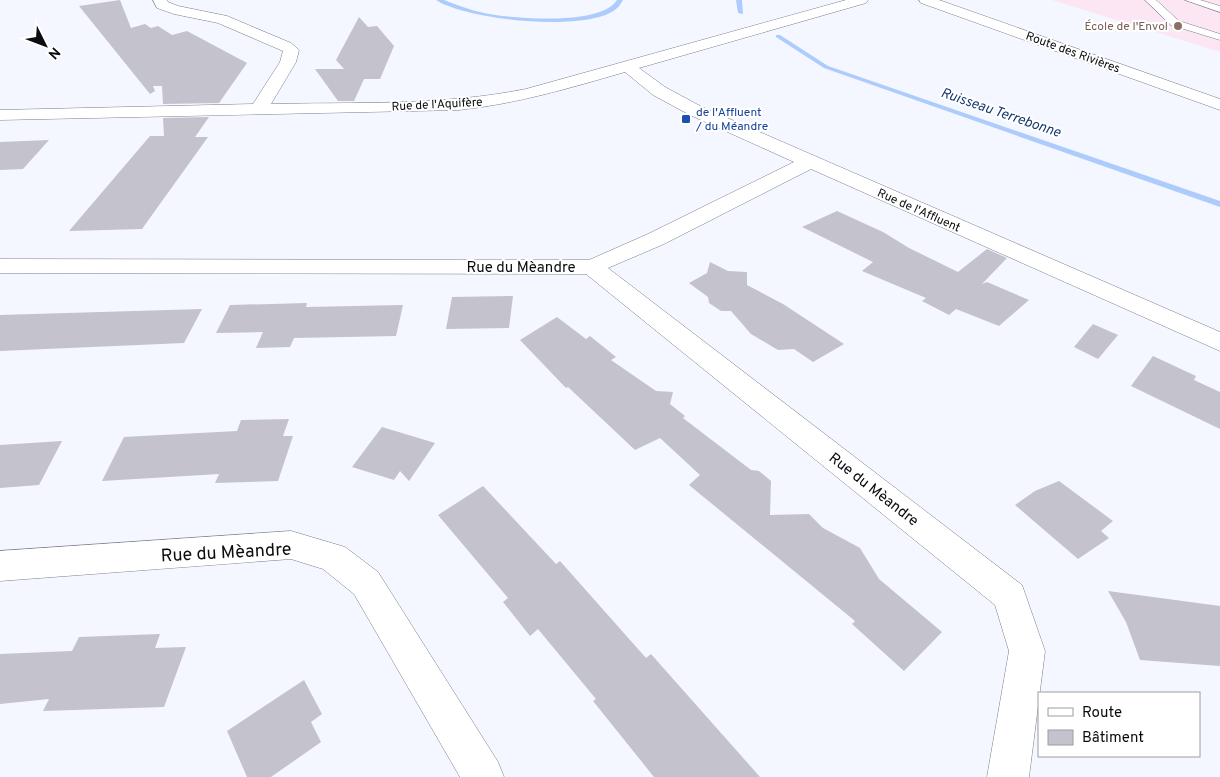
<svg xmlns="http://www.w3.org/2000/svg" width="1220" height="777" font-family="Overpass,sans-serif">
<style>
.education{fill:#fce6f3}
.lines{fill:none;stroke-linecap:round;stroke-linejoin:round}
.stream{fill:#adccfb;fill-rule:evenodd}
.building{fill:#c3c2cd}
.lane-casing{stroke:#7a7d87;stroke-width:1}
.street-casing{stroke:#7a7d87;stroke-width:1}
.primary-casing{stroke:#7a7d87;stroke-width:1}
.lane{fill:#fff;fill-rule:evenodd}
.street{fill:#fff;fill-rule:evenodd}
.primary{fill:#fff;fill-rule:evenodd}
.education-dot{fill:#8d6e63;stroke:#fff;stroke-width:2}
.transit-dot{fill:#1a4fb4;stroke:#fff;stroke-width:2}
.labels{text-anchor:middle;stroke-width:4;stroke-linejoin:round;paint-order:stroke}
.far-education-label{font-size:12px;fill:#785e54;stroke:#fff;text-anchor:end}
.far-street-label{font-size:12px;fill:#0b0c0f;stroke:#fff}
.far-transit-label{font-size:12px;fill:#164399;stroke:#fff;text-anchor:start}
.far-water-label{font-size:14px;font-style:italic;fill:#163a71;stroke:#fff}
.street-label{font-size:15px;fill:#0b0c0f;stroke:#fff}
.near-street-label{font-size:18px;fill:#0b0c0f;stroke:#fff}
</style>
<rect width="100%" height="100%" fill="#f4f7ff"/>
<path class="education" d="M 1052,0 L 1220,0 L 1220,52 Z"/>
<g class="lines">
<path class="stream" d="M 436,0 L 444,0 C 457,5 470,10 484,13 C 512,19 601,26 617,0 L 623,0 C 621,3 619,7 616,9 C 588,33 466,20 436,0 Z
M 736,0 L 742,0 L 743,14 L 738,13 Z
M 776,35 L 780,35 L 828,66 L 1220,201 L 1220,207 L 824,68 L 776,37 Z"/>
</g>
<path class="building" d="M 120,0 L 131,28 L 145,24 L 151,28 L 158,26 L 172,35 L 187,31 L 247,63 L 219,103 L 163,104 L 162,86 L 153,86 L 155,91 L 150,94 L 79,6 Z
M 359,17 L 368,27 L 377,26 L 394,46 L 380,79 L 364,79 L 354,101 L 338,101 L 315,69 L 344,69 L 336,60 Z
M 209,117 L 195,137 L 208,137 L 142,229 L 69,231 L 150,136 L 164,136 L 163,118 Z
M 49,140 L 23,169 L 0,170 L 0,142 Z
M 837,211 L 883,232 L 909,248 L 958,272 L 987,249 L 1007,258 L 982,284 L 987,282 L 1029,300 L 999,326 L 956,309 L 949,315 L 922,301 L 926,298 L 862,271 L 873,262 L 802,227 Z
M 710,262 L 728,271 L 747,272 L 747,285 L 783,304 L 844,344 L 813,362 L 794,349 L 778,350 L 751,334 L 731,311 L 721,311 L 709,303 L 708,297 L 689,283 L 707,273 Z
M 513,296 L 509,328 L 446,329 L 452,297 Z
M 307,303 L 306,307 L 403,305 L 396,336 L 294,338 L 290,347 L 256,348 L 263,332 L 216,333 L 230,305 Z
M 202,309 L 184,343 L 0,351 L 0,315 Z
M 557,317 L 586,339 L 590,336 L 616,357 L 611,360 L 656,391 L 673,392 L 670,404 L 685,416 L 683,418 L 751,470 L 759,471 L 771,481 L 770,515 L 809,514 L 823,528 L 860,548 L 879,579 L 942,632 L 904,671 L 852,624 L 855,621 L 689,485 L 700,475 L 660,438 L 635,450 L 568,387 L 566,388 L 520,340 Z
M 1093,324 L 1118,335 L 1098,359 L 1074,347 Z
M 1153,356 L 1196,376 L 1194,380 L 1220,392 L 1220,429 L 1131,386 Z
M 289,419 L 283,436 L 293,436 L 278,481 L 215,483 L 219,474 L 102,481 L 124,437 L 237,431 L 241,420 Z
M 382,427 L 435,443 L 409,481 L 400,471 L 394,480 L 352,467 Z
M 62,441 L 39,485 L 0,488 L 0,445 Z
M 1059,481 L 1113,521 L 1101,531 L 1109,538 L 1078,559 L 1015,505 L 1035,491 Z
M 483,486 L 556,564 L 560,561 L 646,658 L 651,654 L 760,777 L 654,777 L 593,701 L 596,699 L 538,629 L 530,636 L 503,602 L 508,598 L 438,515 Z
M 1108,591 L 1220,606 L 1220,666 L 1140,660 L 1126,622 Z
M 160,634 L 155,648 L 186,647 L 164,707 L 43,711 L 49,699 L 0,704 L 0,654 L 72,651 L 79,637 Z
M 304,680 L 322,714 L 311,722 L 321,742 L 271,777 L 247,777 L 227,731 Z"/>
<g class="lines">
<g class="lane-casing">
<path id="lane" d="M 1145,0 L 1156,0 L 1179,21 L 1220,34 L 1220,40 L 1171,25 Z
M 1185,0 L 1200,0 L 1220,6 L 1220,12 Z"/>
</g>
<g class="street-casing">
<path id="street" d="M 153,0 L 167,0 L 168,2 L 178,6 L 227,16 L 291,43 L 299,50 L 296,62 L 271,104 C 355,102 442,106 526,89 L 846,0 L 868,0 L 866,3 L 639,68 L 665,87 L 702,107 L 1220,332 L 1220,351 L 811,169 L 664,244 L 608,268 L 1022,585 L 1045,651 L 1029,777 L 987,777 L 1009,651 L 995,605 L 586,274 L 0,273 L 0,259 L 589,260 L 648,234 L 794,162 L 690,115 L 653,95 L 625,72 C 570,88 516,104 459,110 L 0,120 L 0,110 L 253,104 L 280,62 L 283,51 L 218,23 L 174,14 L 157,8 Z
M 291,531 L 345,547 L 378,572 L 498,762 L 504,777 L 460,777 L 354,594 L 323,569 L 291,559 L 0,581 L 0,551 Z"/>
</g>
<g class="primary-casing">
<path id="primary" d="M 919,0 L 939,0 L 1220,99 L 1220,110 L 921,3 Z"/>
</g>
<use href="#lane" class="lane"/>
<use href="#street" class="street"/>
<use href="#primary" class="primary"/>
</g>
<circle class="education-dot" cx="1178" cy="26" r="5"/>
<rect class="transit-dot" x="681" y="114" width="10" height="10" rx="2.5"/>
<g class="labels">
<g class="far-education-label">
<text x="1168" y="30">École de l'Envol</text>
</g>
<g class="far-street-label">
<text transform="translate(1073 52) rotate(20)" y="4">Route des Rivières</text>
<text transform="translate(437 104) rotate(-3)" y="4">Rue de l'Aquifère</text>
<text transform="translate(919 210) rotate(24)" y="4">Rue de l'Affluent</text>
</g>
<g class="far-transit-label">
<text x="696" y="116">de l'Affluent<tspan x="696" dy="14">/ du Méandre</tspan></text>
</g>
<g class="far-water-label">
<text transform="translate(1001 112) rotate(19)" y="5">Ruisseau Terrebonne</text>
</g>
<g class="street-label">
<text x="521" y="272">Rue du Mèandre</text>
<text transform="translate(874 489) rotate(38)" y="5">Rue du Mèandre</text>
</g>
<g class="near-street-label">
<text transform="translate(226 552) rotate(-3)" y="6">Rue du Mèandre</text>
</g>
</g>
<rect x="1038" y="692" width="162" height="65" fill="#ffffff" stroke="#9d9e9f"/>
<rect x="1048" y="708" width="25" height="8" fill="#ffffff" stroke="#9d9e9f"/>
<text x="1082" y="717" font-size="15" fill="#0b0c0f">Route</text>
<rect x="1048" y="730" width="25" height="15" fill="#c3c2cd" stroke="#9d9e9f"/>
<text x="1082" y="742" font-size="15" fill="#0b0c0f">Bâtiment</text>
<g transform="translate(45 45) rotate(132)" stroke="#ffffff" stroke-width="4" paint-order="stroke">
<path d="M0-4L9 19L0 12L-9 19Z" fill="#0b0c0f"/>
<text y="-8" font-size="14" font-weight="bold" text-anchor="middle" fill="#0b0c0f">N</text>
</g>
</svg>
